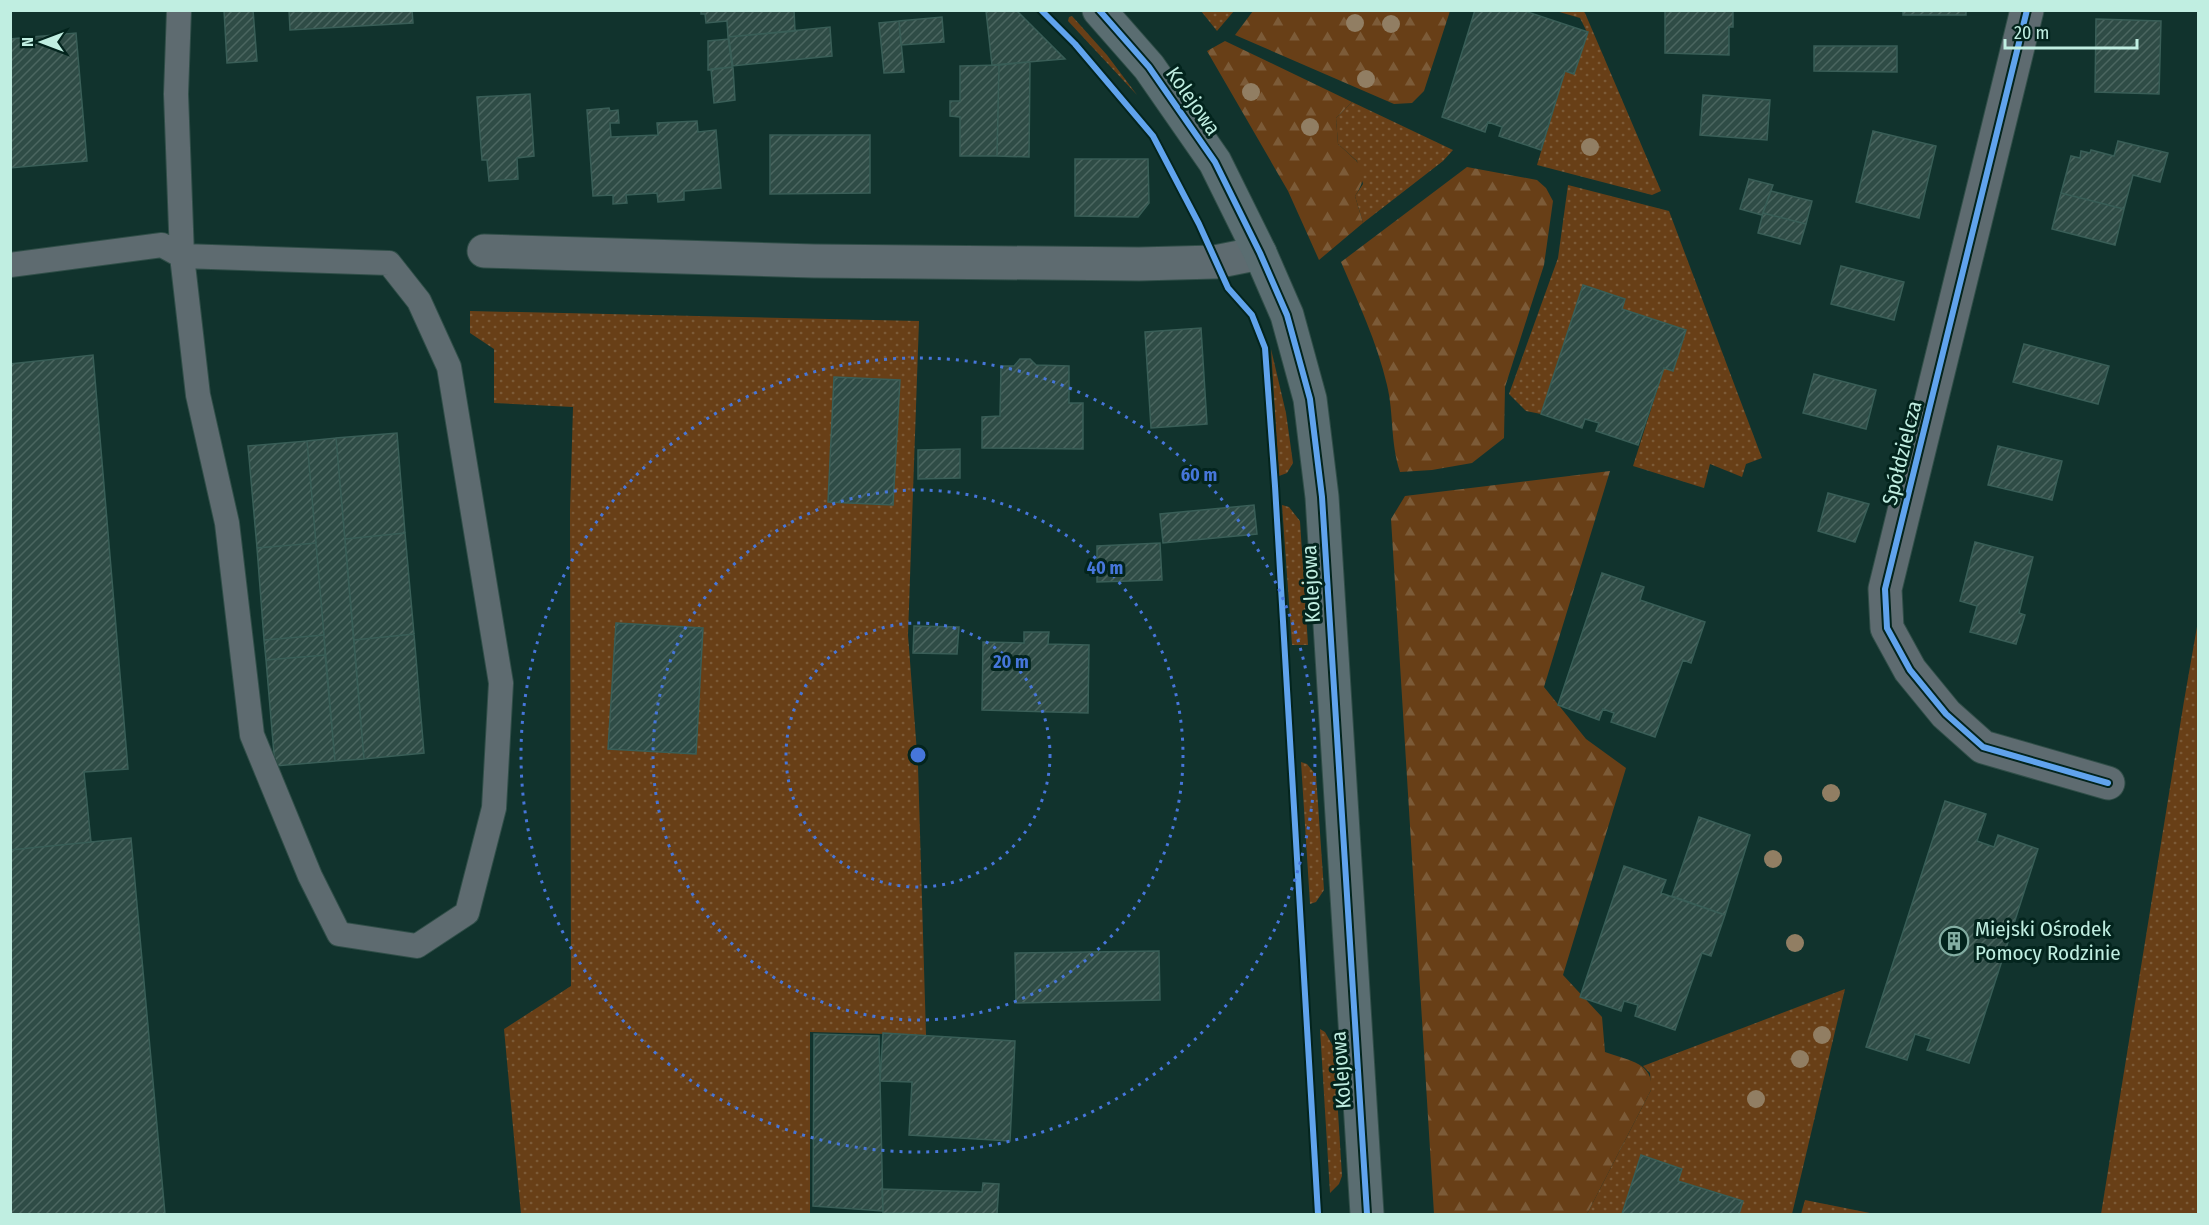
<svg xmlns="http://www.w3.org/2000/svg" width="2209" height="1225" font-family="'Fira Sans Condensed',sans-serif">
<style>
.grass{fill:url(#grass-dots)}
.forest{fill:url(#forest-firs)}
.building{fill:url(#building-hatch);stroke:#395e57;stroke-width:1.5}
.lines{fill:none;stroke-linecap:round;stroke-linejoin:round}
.lane-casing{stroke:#304e48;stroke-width:26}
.street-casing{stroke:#304e48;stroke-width:35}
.secondary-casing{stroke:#304e48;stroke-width:35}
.lane{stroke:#5e6b70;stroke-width:24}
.street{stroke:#5e6b70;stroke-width:33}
.secondary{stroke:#5a6d71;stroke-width:33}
.cycleway-casing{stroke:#03241d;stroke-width:10}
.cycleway{stroke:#60a3ed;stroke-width:6}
.tree{fill:#917e63}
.ring{fill:none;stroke:#4676da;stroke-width:3;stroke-dasharray:3 6}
.labels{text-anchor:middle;stroke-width:6;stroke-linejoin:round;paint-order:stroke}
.street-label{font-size:21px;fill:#c0eee1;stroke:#03241d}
.poi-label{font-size:21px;fill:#c0eee1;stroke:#03241d;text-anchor:start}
.centre{fill:#4676da;stroke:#03241d;stroke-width:3}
.ring-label{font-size:18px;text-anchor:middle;font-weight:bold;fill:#4676da;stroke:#03241d;stroke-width:6;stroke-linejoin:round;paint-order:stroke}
</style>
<defs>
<pattern id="grass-dots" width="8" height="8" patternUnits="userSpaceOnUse" patternTransform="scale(1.5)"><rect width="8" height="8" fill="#683f17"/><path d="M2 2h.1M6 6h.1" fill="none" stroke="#7c5b38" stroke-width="1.8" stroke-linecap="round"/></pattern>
<pattern id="forest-firs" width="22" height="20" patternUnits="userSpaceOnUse" patternTransform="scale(1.5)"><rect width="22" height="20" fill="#683f17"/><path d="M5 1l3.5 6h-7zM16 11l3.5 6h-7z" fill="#7c5b38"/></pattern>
<pattern id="building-hatch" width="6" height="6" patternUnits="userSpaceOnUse" patternTransform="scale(1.5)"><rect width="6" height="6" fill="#2f4c46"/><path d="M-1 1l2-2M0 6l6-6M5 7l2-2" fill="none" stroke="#4b6660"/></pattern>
</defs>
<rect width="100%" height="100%" fill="#11332d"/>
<path class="grass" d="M 1201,11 L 1234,11 L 1217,31 Z
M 1556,11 L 1583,11 L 1585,13 L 1661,191 L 1652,195 L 1537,165 L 1565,71 L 1574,73 L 1587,32 L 1580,18 Z
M 1072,16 L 1107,55 L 1137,95 L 1068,21 L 1069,17 Z
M 1352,102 L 1453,150 L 1443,161 L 1363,223 L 1355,196 L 1363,184 L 1357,161 L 1338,144 L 1336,118 Z
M 1568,185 L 1669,211 L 1762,458 L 1746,464 L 1742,477 L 1710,464 L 1704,488 L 1633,466 L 1664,368 L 1673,371 L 1686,330 L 1622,309 L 1625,299 L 1583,285 L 1541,414 L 1526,411 L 1509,394 L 1558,258 Z
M 470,311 L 919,321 L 908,635 L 918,766 L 926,1035 L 810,1032 L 810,1214 L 521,1214 L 504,1029 L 571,986 L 570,510 L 573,407 L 494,403 L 494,349 L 470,333 Z
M 1271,349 L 1286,413 L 1293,463 L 1287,473 L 1279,476 Z
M 1282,505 L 1289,507 L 1300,521 L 1308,645 L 1292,645 Z
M 2198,621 L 2198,1214 L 2101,1214 L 2184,701 Z
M 1301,762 L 1307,764 L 1316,775 L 1324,890 L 1316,902 L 1310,904 Z
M 1845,989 L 1792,1214 L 1587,1214 L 1651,1090 L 1650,1073 L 1643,1066 Z
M 1320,1029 L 1325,1032 L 1334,1048 L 1342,1176 L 1339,1184 L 1330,1193 Z
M 1805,1200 L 1875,1214 L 1801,1214 Z"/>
<path class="forest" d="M 1253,11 L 1253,10 L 1450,11 L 1424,91 L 1412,103 L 1394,104 L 1235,35 Z
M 1225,41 L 1352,102 L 1336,118 L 1338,144 C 1358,163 1373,169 1355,196 L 1363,223 L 1319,260 L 1288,191 L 1207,51 Z
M 1467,167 L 1537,180 L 1546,188 L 1553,201 L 1544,265 L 1505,387 L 1504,438 L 1472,463 L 1432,470 L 1400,472 C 1390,441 1394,414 1387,385 C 1377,342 1358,302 1341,262 Z
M 1610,471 L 1544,687 L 1586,739 L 1626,768 L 1563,975 L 1602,1017 L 1605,1052 C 1625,1060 1655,1062 1651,1090 L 1587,1214 L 1434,1214 L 1391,519 L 1405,496 Z"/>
<path class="building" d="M 224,10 L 253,10 L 257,61 L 227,63 Z
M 289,10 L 412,10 L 413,23 L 290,30 Z
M 701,10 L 794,10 L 795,31 L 728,37 L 727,21 L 706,23 L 705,14 L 701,14 Z
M 1016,10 L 1065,59 L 992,65 L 986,11 Z
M 1475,10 L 1522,10 L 1588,32 L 1574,74 L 1565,71 L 1541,150 L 1499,136 L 1502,127 L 1488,122 L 1485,132 L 1442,117 Z
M 1665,10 L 1733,10 L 1733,27 L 1729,27 L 1729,55 L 1665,53 Z
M 1903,10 L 1966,10 L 1966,15 L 1903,15 Z
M 942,17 L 944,42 L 901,45 L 899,21 Z
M 2096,19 L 2161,21 L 2159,94 L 2095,92 Z
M 899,21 L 904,72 L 884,73 L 879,23 Z
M 830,27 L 832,56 L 732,66 L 728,37 Z
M 76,33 L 87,161 L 10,168 L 10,39 Z
M 729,39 L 733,67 L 708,70 L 708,41 Z
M 1814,46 L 1897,46 L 1897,72 L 1814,71 Z
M 1030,62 L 1029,157 L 997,156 L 999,65 Z
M 999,65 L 997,156 L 960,156 L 960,117 L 950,116 L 950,101 L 960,101 L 960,66 Z
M 733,67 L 735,100 L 714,103 L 711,69 Z
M 530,94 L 534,156 L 517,158 L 518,179 L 489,181 L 487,160 L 482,160 L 477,97 Z
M 1703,95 L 1770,100 L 1767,140 L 1700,135 Z
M 609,108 L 610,111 L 618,110 L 619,123 L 610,123 L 611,137 L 658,135 L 657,123 L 697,121 L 698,132 L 716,130 L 721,188 L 684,191 L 684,200 L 658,202 L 657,193 L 626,195 L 627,203 L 613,204 L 613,195 L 593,196 L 587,110 Z
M 1873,131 L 1936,146 L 1919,218 L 1856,202 Z
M 770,135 L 870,135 L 870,193 L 770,194 Z
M 2118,141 L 2168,153 L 2160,182 L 2133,175 L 2124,209 L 2061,193 L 2071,156 L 2080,158 L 2081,151 L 2090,153 L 2091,150 L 2114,156 Z
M 1075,159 L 1148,159 L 1149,203 L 1138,217 L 1075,216 Z
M 1749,179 L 1773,185 L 1762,215 L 1740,209 Z
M 1771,191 L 1812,201 L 1806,224 L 1763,213 Z
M 2061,193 L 2124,209 L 2115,245 L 2052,229 Z
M 1763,213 L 1806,224 L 1800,244 L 1758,233 Z
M 1841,266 L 1904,282 L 1894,320 L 1831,304 Z
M 1583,285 L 1625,299 L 1622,309 L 1686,330 L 1673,371 L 1664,368 L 1638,445 L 1596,431 L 1599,423 L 1585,419 L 1582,428 L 1541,414 Z
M 1201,328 L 1207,424 L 1151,428 L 1145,332 Z
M 2024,344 L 2109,366 L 2098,404 L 2013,382 Z
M 93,355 L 128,769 L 84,772 L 91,842 L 10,850 L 10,364 Z
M 1020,359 L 1030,359 L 1036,365 L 1069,366 L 1069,403 L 1083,403 L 1083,449 L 982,448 L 982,417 L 1000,416 L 1001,366 L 1014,366 Z
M 1814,374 L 1876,390 L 1866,429 L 1803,413 Z
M 834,377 L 900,380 L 893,505 L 828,502 Z
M 397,433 L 405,533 L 345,539 L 336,438 Z
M 336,438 L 364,759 L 335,761 L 307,441 Z
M 307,441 L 316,543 L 257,548 L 248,446 Z
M 1998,446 L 2062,461 L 2052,500 L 1988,485 Z
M 960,449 L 960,478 L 918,479 L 918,450 Z
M 1828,493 L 1869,504 L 1855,542 L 1818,531 Z
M 1254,505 L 1257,534 L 1163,543 L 1160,514 Z
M 405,533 L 414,634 L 354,640 L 345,539 Z
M 1975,542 L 2033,557 L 2019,613 L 2025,615 L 2016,644 L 1970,632 L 1977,606 L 1960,601 Z
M 316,543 L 324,635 L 264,640 L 257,548 Z
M 1160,543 L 1162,580 L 1097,582 L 1097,546 Z
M 1602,573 L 1644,587 L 1640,600 L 1705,622 L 1691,663 L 1683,660 L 1655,737 L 1611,722 L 1614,713 L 1603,709 L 1599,720 L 1558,705 Z
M 616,623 L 703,628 L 696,754 L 608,749 Z
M 914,626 L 959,627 L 957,654 L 913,653 Z
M 1024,632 L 1049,632 L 1048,644 L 1089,645 L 1088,713 L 982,710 L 983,642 L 1024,643 Z
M 414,634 L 424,753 L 364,759 L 354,640 Z
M 324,635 L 325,655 L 266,660 L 264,640 Z
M 325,655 L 335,761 L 275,766 L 266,660 Z
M 1945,801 L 1986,814 L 1977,841 L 1994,847 L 1998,835 L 2038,849 L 1969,1063 L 1927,1050 L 1931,1039 L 1915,1034 L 1907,1060 L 1866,1047 Z
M 1699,817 L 1750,835 L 1725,915 L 1672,896 Z
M 131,838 L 165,1214 L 10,1214 L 10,850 Z
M 1624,866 L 1666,880 L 1661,893 L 1725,915 L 1711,956 L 1702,953 L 1675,1030 L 1635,1016 L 1638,1005 L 1624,1001 L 1621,1011 L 1580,997 Z
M 1159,951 L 1160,1000 L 1016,1003 L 1015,953 Z
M 883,1033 L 1015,1041 L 1010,1141 L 909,1135 L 912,1082 L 880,1081 Z
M 814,1034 L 879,1036 L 883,1211 L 813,1206 Z
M 1641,1155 L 1682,1169 L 1678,1181 L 1743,1201 L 1739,1214 L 1622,1214 Z
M 983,1183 L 999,1184 L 997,1214 L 883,1213 L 882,1189 L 982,1192 Z"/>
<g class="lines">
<g class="lane-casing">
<path id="lane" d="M 182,256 L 389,263 L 419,301 L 449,367 L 501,683 L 494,808 L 467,913 L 417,946 L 339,934 L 310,876 L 252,735 L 227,523 L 198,395 Z
M 10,265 L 162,245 L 182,256 L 176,94 L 179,10"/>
</g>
<g class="street-casing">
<path id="street" d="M 2027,10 L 1885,589 L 1887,628 L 1910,670 L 1946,714 L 1983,747 L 2108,783
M 484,251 L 814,261 L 1139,264 L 1215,262 L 1260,253"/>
</g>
<g class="secondary-casing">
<path id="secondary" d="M 1099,10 L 1149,67 L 1215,162 L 1260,253 L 1287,315 L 1310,399 L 1322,497 L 1367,1214"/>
</g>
<use href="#lane" class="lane"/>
<use href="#street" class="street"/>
<use href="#secondary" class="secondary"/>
<g class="cycleway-casing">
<path id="cycleway" d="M 1041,10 L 1075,44 L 1153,136 L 1199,224 L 1228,288 L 1252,315 L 1265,348 L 1275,486 L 1318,1214
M 1099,10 L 1149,67 L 1215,162 L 1260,253 L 1287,315 L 1310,399 L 1322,497 L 1367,1214
M 2027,10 L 1885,589 L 1887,628 L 1910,670 L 1946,714 L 1983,747 L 2108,783"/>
</g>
<use href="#cycleway" class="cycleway"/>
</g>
<g class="tree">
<circle cx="1355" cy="23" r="9"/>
<circle cx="1391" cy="24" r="9"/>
<circle cx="1366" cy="79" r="9"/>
<circle cx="1251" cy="92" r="9"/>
<circle cx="1310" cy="127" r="9"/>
<circle cx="1590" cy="147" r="9"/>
<circle cx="1831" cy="793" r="9"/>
<circle cx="1773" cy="859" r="9"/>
<circle cx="1795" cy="943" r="9"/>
<circle cx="1822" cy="1035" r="9"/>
<circle cx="1800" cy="1059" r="9"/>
<circle cx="1756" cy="1099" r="9"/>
</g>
<g class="ring">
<circle cx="918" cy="755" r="132"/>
<circle cx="918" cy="755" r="265"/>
<circle cx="918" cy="755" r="397"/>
</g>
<defs>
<g id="building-ring" transform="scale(1.5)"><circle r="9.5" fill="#03241d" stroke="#83ada2" stroke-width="1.5"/><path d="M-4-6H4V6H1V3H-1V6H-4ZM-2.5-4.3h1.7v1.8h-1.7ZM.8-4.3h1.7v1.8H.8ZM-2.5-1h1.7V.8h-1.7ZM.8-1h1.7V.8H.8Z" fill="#83ada2"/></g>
</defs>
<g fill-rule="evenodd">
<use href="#building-ring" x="1954" y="941"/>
</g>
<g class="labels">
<g class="street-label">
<text transform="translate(1193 101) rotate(55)" y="7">Kolejowa</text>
<text transform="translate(1902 453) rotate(-76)" y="7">Spółdzielcza</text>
<text transform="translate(1311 584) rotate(-93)" y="7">Kolejowa</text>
<text transform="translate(1341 1070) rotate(-94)" y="7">Kolejowa</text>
</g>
<g class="poi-label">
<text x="1975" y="936">Miejski Ośrodek<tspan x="1975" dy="24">Pomocy Rodzinie</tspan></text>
</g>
</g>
<circle cx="918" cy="755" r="9" class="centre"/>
<g class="ring-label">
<text x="1199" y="481">60 m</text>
<text x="1105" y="574">40 m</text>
<text x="1011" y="668">20 m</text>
</g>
<rect width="2209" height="1225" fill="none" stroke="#c0eee1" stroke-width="24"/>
<g transform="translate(42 42) rotate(270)" stroke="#03241d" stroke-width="4.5" paint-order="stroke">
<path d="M0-4.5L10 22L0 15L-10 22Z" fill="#c0eee1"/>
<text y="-9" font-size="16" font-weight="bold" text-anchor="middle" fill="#c0eee1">N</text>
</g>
<path d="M2005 39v9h132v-9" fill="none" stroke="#c0eee1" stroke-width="3"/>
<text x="2014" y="39" font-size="18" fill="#c0eee1" stroke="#03241d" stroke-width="4.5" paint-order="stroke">20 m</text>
</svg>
